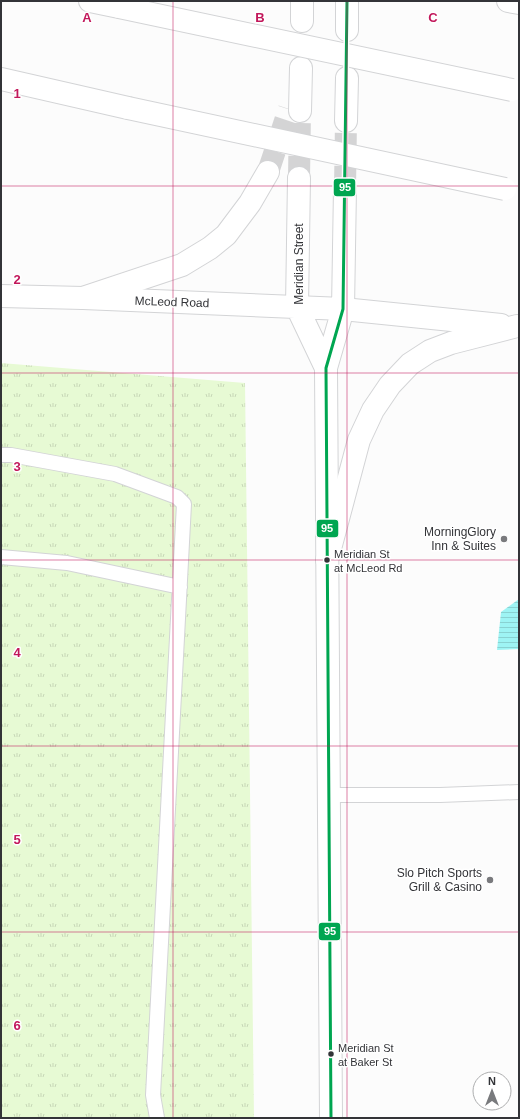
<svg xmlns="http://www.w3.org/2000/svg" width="520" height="1119" font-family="Arial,sans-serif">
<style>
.grass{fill:url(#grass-tufts)}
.water{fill:url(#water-rules)}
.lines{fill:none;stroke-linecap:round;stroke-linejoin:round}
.secondary-tunnel{stroke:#d4d4d5;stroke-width:22;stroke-dasharray:22 11;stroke-linecap:butt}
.trunk-tunnel{stroke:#d4d4d5;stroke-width:22;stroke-dasharray:22 11;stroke-linecap:butt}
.service-casing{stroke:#d3d4d6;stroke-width:16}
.secondary-casing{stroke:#d3d4d6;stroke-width:24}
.trunk-casing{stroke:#d3d4d6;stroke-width:24}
.motorway-casing{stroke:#d3d4d6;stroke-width:24}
.service{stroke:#fff;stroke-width:14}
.secondary{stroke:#fff;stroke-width:22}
.trunk{stroke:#fff;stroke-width:22}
.motorway{stroke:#fff;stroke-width:22}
.motorway-bridge-casing{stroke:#d3d4d6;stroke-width:24;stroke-linecap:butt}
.motorway-bridge{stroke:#fff;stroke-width:22}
.bus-1-casing{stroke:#fff;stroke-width:6}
.bus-1{stroke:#00a651;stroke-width:3}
.grid{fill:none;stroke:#c2185b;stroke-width:1;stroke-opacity:0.55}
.poi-dot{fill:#797a7d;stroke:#fff;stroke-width:1.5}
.bus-dot{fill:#333438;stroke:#fff;stroke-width:1.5}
.labels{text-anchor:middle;stroke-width:3;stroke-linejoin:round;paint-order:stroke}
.bus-label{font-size:11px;fill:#333438;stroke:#fff;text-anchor:start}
.street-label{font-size:12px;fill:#333438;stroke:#fff}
.poi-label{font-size:12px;fill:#333438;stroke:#fff;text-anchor:end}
.grid-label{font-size:13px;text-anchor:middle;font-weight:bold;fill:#c2185b;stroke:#fff;stroke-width:3;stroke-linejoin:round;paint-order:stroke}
.line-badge{stroke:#fff;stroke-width:1.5}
.badge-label{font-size:11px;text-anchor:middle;font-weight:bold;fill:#fff}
</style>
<defs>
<pattern id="grass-tufts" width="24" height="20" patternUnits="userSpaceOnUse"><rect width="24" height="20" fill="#e7fad4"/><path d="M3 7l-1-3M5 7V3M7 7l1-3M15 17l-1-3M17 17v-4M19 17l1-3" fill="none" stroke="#c7d7b7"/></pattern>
<pattern id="water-rules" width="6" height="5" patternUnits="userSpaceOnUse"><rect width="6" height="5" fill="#9ef4f4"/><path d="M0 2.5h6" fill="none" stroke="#89d2d2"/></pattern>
</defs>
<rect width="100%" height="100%" fill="#fcfcfc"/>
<path class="grass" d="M 1,363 L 245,383 L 254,1118 L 1,1118 Z"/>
<path class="water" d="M 519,599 L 519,613 L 518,615 L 519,649 L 497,650 L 501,612 Z"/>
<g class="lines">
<path class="secondary-tunnel" d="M 345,188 L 346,121"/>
<path class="trunk-tunnel" d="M 268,172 L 289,109
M 299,178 L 300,111"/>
<g class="service-casing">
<path id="service" d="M 1,455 L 11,455 L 115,474 L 177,497 L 184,504 L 153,1095 L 157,1118
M 1,557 L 67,563 L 180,587
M 328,795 L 440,795 L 519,792"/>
</g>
<g class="secondary-casing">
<path id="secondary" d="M 347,30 L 347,1
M 346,121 L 347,78
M 83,298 L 343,309
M 297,307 L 326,368
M 331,1118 L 326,368 L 343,309 L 345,188"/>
</g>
<g class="trunk-casing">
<path id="trunk" d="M 302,21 L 302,1
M 300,111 L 301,68
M 1,296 L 83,298 L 182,265 L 210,248 L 226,235 L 250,203 L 268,172
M 297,307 L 299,178"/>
</g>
<g class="motorway-casing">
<path id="motorway" d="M 90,1 L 119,7
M 508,1 L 519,3
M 1,79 L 128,108
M 343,309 L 501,325
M 327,560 L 359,440 L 373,410 L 390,385 L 410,364 L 430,351 L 451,343 L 517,326"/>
</g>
<use href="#service" class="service"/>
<use href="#secondary" class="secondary"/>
<use href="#trunk" class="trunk"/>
<use href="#motorway" class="motorway"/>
<g class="motorway-bridge-casing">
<path id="motorway-bridge" d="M 119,7 L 512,90
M 128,108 L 505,189"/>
</g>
<use href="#motorway-bridge" class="motorway-bridge"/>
<g class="bus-1-casing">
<path id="bus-1" d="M 331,1118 L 326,368 L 343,309 L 347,1"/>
</g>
<use href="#bus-1" class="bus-1"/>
</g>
<path class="grid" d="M 173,1 L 173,1118M 347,1 L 347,1118M 1,186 L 519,186M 1,373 L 519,373M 1,560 L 519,560M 1,746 L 519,746M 1,932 L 519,932"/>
<g class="poi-dot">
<circle cx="504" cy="539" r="4"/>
<circle cx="490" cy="880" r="4"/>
</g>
<g class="bus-dot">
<circle cx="327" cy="560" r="3.5"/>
<circle cx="331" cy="1054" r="3.5"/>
</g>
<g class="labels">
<g class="bus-label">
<text x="334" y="558">Meridian St<tspan x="334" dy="14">at McLeod Rd</tspan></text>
<text x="338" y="1052">Meridian St<tspan x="338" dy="14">at Baker St</tspan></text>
</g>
<g class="street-label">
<text transform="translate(299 264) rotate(-90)" y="4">Meridian Street</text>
<text transform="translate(172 302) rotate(2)" y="4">McLeod Road</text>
</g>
<g class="poi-label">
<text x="496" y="536">MorningGlory<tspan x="496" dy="14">Inn &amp; Suites</tspan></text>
<text x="482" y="877">Slo Pitch Sports<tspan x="482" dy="14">Grill &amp; Casino</tspan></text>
</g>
</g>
<g class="grid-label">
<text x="87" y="22">A</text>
<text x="260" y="22">B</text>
<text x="433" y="22">C</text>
<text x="17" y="98">1</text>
<text x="17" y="284">2</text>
<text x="17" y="471">3</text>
<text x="17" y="657">4</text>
<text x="17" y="844">5</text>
<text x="17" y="1030">6</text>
</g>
<g class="line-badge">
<rect x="333" y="178" width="23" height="19" rx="4" fill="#00a651"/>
<rect x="316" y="519" width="23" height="19" rx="4" fill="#00a651"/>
<rect x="318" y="922" width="23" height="19" rx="4" fill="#00a651"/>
</g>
<g class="badge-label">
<text x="345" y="191">95</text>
<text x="327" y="532">95</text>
<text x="330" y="935">95</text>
</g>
<rect width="520" height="1119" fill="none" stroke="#333438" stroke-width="4"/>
<g transform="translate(492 1091)"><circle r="19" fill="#ffffff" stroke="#adaeaf"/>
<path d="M0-3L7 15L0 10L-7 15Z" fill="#797a7d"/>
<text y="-6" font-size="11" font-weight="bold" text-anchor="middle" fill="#333438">N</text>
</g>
</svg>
